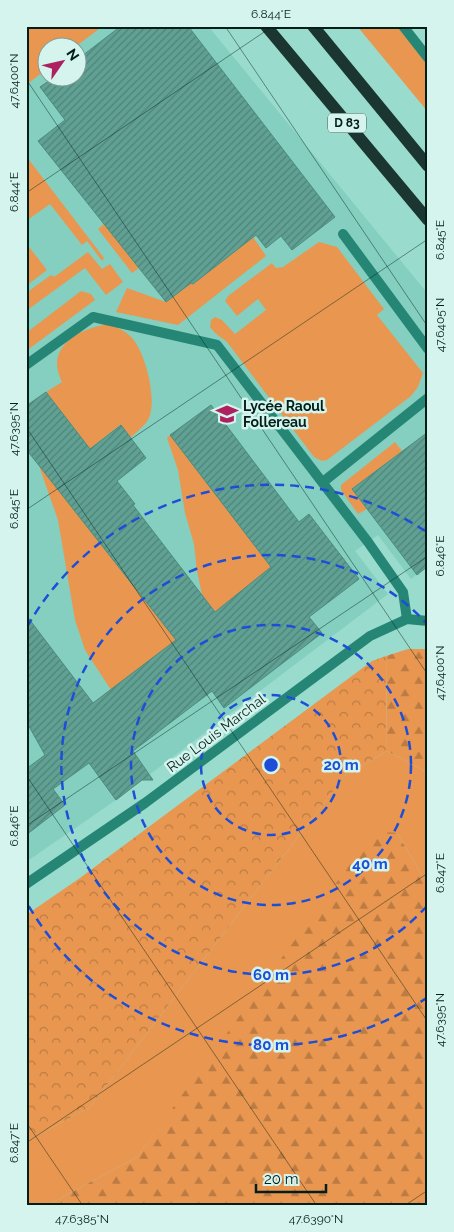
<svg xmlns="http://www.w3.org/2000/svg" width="454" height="1232" font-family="Raleway,sans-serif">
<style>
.built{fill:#84cfbf;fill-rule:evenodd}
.grass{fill:#e99750}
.forest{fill:url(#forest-firs)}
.park{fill:url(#park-crowns)}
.building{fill:url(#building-hatch);stroke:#4b8c7f}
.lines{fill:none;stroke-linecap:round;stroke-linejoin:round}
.lane{stroke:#258676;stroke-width:10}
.street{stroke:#258676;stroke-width:10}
.primary{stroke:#1b3631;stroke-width:12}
.ticks{fill:none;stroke:#041f1a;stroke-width:1;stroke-opacity:0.45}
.ring{fill:none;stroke:#1d4ed8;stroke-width:2.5;stroke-dasharray:9 6}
.labels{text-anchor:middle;stroke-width:5;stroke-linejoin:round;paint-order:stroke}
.shield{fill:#d4f4ed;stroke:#425f59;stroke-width:1}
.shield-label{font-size:12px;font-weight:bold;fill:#041f1a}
.poi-label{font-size:14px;font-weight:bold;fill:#041f1a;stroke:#d4f4ed;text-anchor:start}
.street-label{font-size:14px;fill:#041f1a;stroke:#d4f4ed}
.centre{fill:#1d4ed8;stroke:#d4f4ed;stroke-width:2.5}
.ring-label{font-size:15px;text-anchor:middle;font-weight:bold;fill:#1d4ed8;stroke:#d4f4ed;stroke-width:5;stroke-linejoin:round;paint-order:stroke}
.neatline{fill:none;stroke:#041f1a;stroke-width:2}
.ticks-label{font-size:12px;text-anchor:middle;fill:#041f1a}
</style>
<defs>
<pattern id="forest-firs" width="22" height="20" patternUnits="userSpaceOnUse" patternTransform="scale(1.25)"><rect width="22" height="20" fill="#e99750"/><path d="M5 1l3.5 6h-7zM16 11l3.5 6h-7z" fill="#bb7b42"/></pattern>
<pattern id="park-crowns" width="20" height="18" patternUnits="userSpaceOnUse" patternTransform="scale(1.25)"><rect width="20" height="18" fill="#e99750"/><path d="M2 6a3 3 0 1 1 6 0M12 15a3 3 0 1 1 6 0" fill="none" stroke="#bb7b42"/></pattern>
<pattern id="building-hatch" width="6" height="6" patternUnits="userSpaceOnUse" patternTransform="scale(1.25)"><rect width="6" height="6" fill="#61a194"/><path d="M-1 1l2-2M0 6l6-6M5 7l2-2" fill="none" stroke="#4e8378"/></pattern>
</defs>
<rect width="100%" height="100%" fill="#99dbcd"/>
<path class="built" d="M 26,26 L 208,26 L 428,294 L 428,566 L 411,579 L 378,535 L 355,551 L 388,594 L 116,800 L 26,862 ZM 48,48 L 78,48 L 78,78 L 48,78 Z"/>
<path class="grass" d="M 26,26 L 103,26 L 75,47 L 48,48 L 47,69 L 26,85 Z
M 357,26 L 397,26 L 428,65 L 428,112 Z
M 26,156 L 104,258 L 102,261 L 87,241 L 82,245 L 50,204 L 26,221 Z
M 104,224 L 139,268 L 132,273 L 98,229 Z
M 253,237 L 266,256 L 178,325 L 116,312 L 127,288 L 166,302 L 191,283 L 193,284 Z
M 319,242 L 337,247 L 384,309 L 377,315 L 423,373 L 418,387 L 411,396 L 327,460 L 322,461 L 314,457 L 227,342 L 215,333 L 210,327 L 211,320 L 215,317 L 222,320 L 235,334 L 266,310 L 258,299 L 237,316 L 225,301 L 228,296 L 272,263 L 276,268 L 283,267 Z
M 26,243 L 47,270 L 26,286 Z
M 88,252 L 102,269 L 110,264 L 123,282 L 106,295 L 85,268 L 26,311 L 26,293 L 51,275 L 54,277 Z
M 81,291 L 91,294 L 95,300 L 26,351 L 26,333 Z
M 110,324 C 119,328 127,332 133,339 C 146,355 157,399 149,418 C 145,426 136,432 130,438 L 120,425 L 90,449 L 46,392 L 62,382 C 59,376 57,370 57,363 C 58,338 90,326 110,324 Z
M 170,435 L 271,567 L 215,612 L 202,595 L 197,571 L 194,544 L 185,513 L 178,470 L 167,438 Z
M 395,442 L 402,451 L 352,489 L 367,509 L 358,514 L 341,490 L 341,485 Z
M 38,463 L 176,640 L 111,690 L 85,650 L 75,620 L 58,520 Z
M 387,751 L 428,773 L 428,885 L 397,833 L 197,1076 L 137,1157 L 46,1206 L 26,1206 L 26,1142 L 90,1107 L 345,776 Z"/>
<path class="forest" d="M 408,649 L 428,649 L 428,773 L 387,751 L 386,656 Z
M 374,831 L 397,833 L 428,885 L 428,1206 L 46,1206 L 137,1157 Z"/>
<path class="park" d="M 386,656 L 387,751 L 345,776 L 90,1107 L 26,1142 L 26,915 L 80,878 L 372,661 Z"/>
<path class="building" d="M 121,26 L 188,26 L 335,217 L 292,250 L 281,236 L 266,248 L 256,235 L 193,284 L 191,283 L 166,302 L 38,141 L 65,120 L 40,87 L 53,78 L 78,78 L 78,59 Z
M 46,392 L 90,449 L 121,425 L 146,458 L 117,481 L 135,504 L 133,505 L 215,612 L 271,567 L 170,435 L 211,405 L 299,522 L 309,514 L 359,579 L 309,617 L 322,633 L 224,708 L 212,691 L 133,751 L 153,780 L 142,780 L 116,800 L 89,763 L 53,789 L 65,805 L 26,835 L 26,769 L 45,755 L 26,721 L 26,615 L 93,703 L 176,640 L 26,449 L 26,406 Z
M 428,432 L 428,566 L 417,575 L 352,489 Z"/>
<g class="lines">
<path class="lane" d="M 403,26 L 428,58
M 343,234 L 428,349
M 26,365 L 93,317 L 217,345 L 368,542 L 403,592 L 407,619
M 323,482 L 428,398"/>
<path class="street" d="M 26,884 L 145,803 L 370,636 L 407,619 L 428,621"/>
<path class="primary" d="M 266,26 L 428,220
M 313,26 L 428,166"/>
</g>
<path class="ticks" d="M 225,26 L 428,327M 26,79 L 428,675M 26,193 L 273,26M 26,427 L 428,1022M 26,510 L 428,239M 26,775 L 317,1206M 26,826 L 428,556M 26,1122 L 83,1206M 26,1143 L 428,873M 404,1206 L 428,1190"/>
<g class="ring">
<circle cx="271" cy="765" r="70"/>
<circle cx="271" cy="765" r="140"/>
<path d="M427 906A210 210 0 1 1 427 624"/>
<path d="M428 997A280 280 0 0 1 27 903M27 627A280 280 0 0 1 428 533"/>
</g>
<defs>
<g id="school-bare" transform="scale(1.725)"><path d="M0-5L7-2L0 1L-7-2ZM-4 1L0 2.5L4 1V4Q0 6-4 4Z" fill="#ad2160" stroke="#d4f4ed" stroke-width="2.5" paint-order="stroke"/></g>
</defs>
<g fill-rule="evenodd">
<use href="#school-bare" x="227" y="414"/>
</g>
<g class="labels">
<rect class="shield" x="328" y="113.5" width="38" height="19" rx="4"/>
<g class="shield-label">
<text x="347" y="127">D 83</text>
</g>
<g class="poi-label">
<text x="243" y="411">Lycée Raoul<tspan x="243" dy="16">Follereau</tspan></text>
</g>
<g class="street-label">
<text transform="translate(216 733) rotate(-37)" y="5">Rue Louis Marchal</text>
</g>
</g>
<circle cx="271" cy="765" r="8" class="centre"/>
<g class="ring-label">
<text x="341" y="770">20 m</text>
<text x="370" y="869">40 m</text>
<text x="271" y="980">60 m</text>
<text x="271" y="1050">80 m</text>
</g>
<rect width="454" height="1232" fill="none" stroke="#d4f4ed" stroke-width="55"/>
<g transform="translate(62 62) rotate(56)"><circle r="24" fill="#d4f4ed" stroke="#819f99"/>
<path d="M0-4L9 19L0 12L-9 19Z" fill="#ad2160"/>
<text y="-8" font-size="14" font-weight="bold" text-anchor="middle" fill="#041f1a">N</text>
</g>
<path d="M256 1184v8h70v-8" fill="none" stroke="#041f1a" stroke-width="2.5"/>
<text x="264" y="1184" font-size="15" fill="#041f1a" stroke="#d4f4ed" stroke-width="4" paint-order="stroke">20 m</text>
<rect x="28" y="28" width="398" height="1176" class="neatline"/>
<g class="ticks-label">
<text x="271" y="18">6.844°E</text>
<text transform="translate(14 81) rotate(-90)" y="4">47.6400°N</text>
<text transform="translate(14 192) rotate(-90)" y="4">6.844°E</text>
<text transform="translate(440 240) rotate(-90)" y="4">6.845°E</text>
<text transform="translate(440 325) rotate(-90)" y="4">47.6405°N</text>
<text transform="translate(14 429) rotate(-90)" y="4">47.6395°N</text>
<text transform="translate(14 509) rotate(-90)" y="4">6.845°E</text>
<text transform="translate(440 556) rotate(-90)" y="4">6.846°E</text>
<text transform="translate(440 673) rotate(-90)" y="4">47.6400°N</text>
<text transform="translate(14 826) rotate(-90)" y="4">6.846°E</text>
<text transform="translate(440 873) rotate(-90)" y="4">6.847°E</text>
<text transform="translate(440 1020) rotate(-90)" y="4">47.6395°N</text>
<text transform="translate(14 1143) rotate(-90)" y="4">6.847°E</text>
<text x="82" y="1223">47.6385°N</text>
<text x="316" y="1223">47.6390°N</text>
</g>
</svg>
